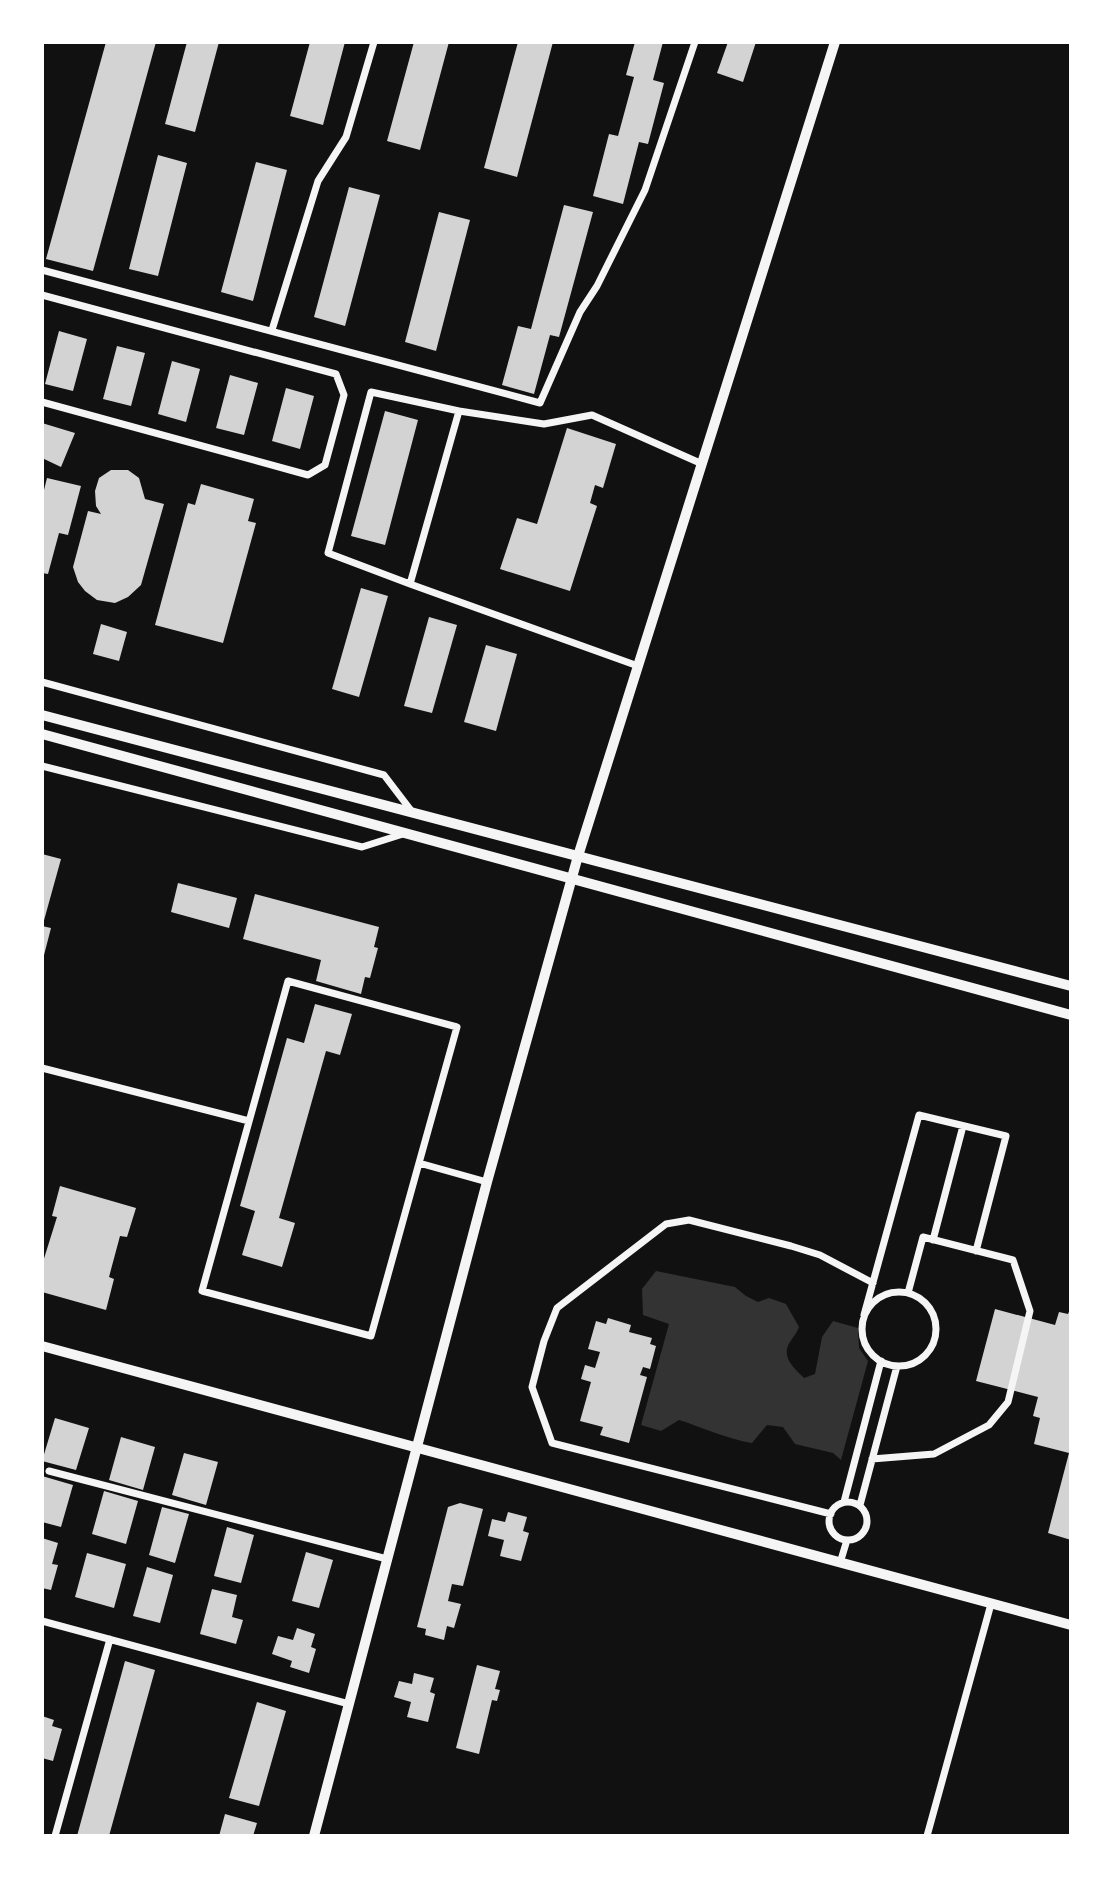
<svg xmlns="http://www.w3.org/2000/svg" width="1113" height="1878" font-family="'Source Sans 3',sans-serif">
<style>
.water{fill:#333}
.building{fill:#d3d3d3}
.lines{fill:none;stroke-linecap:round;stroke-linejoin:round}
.minor{stroke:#f5f5f5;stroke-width:7}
.tertiary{stroke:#f5f5f5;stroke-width:10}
.secondary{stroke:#f5f5f5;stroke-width:10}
</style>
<rect width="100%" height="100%" fill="#111"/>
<path class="water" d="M 656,1271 L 735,1287 L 746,1296 L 758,1302 L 769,1298 L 786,1304 L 799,1327 C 796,1334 794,1336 790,1342 C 780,1357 795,1369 804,1378 L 815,1374 L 822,1337 L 833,1321 L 858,1328 L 859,1348 L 868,1361 L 841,1460 L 833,1453 L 795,1444 L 783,1427 L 767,1425 L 752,1443 C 727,1439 704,1428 679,1420 L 661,1431 L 641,1425 L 669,1324 L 643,1315 L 642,1289 Z"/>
<path class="building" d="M 106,42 L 156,42 L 93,271 L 46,259 Z
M 187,42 L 219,42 L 195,132 L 165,124 Z
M 310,42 L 345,42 L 323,125 L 290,116 Z
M 414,42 L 449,42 L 420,150 L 387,141 Z
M 518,42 L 553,42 L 517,177 L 484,168 Z
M 635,42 L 663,42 L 653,80 L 664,83 L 648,144 L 639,142 L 623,204 L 593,196 L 609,134 L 618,136 L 634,77 L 626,75 Z
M 728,42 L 756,42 L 743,82 L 717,73 Z
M 158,155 L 187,163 L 158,276 L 129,269 Z
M 256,162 L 287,170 L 253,301 L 221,292 Z
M 349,187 L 380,195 L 345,326 L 314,317 Z
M 564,205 L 593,212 L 559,337 L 550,335 L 534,394 L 502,385 L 518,326 L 531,329 Z
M 439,212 L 470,220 L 436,351 L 405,342 Z
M 59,331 L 87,339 L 73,391 L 45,384 Z
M 117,346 L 145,353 L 131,406 L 103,399 Z
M 172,361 L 200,369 L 186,422 L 158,414 Z
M 230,375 L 258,383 L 244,435 L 216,428 Z
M 286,388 L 314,396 L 300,449 L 272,441 Z
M 385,411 L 418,420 L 385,545 L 351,536 Z
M 42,423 L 75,433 L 61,467 L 42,458 Z
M 567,428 L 616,444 L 603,488 L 595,485 L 590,503 L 597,506 L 570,591 L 500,569 L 517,518 L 537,524 Z
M 111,470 L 128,470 L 139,478 L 145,499 L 164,504 L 141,585 L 128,597 L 115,603 L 97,600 L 85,591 L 78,582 L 73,567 L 88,511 L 101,514 L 96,506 L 95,491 L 99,478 Z
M 47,478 L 81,486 L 68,535 L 59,533 L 48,574 L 42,573 L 42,498 Z
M 201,484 L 254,499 L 248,521 L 256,523 L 223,643 L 155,625 L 188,503 L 195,505 Z
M 361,588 L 388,596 L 359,697 L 332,689 Z
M 429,617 L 457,625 L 432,713 L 404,706 Z
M 101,624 L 127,632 L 119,661 L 93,654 Z
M 486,645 L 517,654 L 496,731 L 464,722 Z
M 42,854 L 61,859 L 43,924 L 42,924 Z
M 178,883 L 237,898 L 229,928 L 171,912 Z
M 255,894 L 379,927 L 374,947 L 378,948 L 370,978 L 365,977 L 361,994 L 316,981 L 321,960 L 243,939 Z
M 42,926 L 51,928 L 43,959 L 42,959 Z
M 315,1004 L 352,1014 L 340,1055 L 326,1051 L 279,1218 L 295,1223 L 282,1267 L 242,1255 L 255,1211 L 240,1206 L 287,1038 L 304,1043 Z
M 60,1186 L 136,1208 L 127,1237 L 120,1236 L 109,1277 L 114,1279 L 106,1310 L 42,1292 L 42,1265 L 57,1217 L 52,1216 Z
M 1071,1307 L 1071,1540 L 1048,1533 L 1069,1453 L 1034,1444 L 1040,1418 L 1033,1416 L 1038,1397 L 976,1381 L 995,1309 L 1055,1325 L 1059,1312 L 1068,1314 Z
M 608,1318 L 631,1325 L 629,1332 L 652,1338 L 650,1344 L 656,1346 L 650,1369 L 643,1367 L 640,1375 L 647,1377 L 629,1443 L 600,1435 L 603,1427 L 580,1421 L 591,1382 L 581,1379 L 585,1365 L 595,1368 L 600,1352 L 588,1349 L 596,1321 L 606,1324 Z
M 55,1418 L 89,1428 L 76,1470 L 42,1461 Z
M 121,1437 L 155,1447 L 143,1490 L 109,1480 Z
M 184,1453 L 218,1462 L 206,1505 L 172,1495 Z
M 42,1476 L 73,1485 L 61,1527 L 42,1522 Z
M 104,1491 L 138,1501 L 126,1544 L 92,1534 Z
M 460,1503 L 483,1509 L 463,1586 L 452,1584 L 448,1601 L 461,1604 L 454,1628 L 447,1626 L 444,1640 L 425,1635 L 426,1629 L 417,1627 L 448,1507 Z
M 162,1507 L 189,1514 L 175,1563 L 149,1555 Z
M 508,1512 L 527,1517 L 523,1531 L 529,1533 L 521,1561 L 500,1556 L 504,1540 L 488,1536 L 492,1519 L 505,1522 Z
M 227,1527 L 254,1535 L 241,1583 L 214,1576 Z
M 42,1538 L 58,1543 L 52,1564 L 58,1565 L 51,1590 L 42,1588 Z
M 306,1552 L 333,1560 L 319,1608 L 292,1601 Z
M 87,1553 L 126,1564 L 114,1608 L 75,1597 Z
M 147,1567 L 173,1575 L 160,1623 L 133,1616 Z
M 212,1589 L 237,1595 L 232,1617 L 243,1620 L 236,1644 L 200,1634 Z
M 297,1628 L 315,1634 L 311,1647 L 316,1649 L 309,1673 L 290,1667 L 292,1661 L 272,1654 L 278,1636 L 293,1640 Z
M 125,1661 L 155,1670 L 109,1836 L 77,1836 Z
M 477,1665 L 500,1671 L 495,1689 L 500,1690 L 497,1701 L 492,1700 L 479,1754 L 456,1748 Z
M 414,1673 L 434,1678 L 430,1692 L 435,1694 L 428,1722 L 407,1717 L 411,1702 L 394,1697 L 399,1681 L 412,1684 Z
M 257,1702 L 286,1711 L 259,1806 L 229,1798 Z
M 42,1716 L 54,1720 L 52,1726 L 62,1729 L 53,1761 L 42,1758 Z
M 225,1814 L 257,1823 L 253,1836 L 219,1836 Z"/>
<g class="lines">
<path class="minor" d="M 42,270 L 540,403 L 580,312 L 597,286 L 645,190 L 695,42
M 42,295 L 336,374 L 344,395 L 325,465 L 308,475 L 42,402
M 272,330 L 318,181 L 346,137 L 374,42
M 410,584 L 328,553 L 371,392 L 459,411
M 638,666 L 410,584 L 459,411 L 544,424 L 592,415 L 700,463
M 42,682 L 384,775 L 413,813
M 42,766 L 362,847 L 403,834
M 42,1068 L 249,1121
M 419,1163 L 457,1027 L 288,981 L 202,1291 L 371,1336 L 419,1163 L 487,1182
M 933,1240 L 963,1126
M862 1329a37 37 0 1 1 74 0a37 37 0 1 1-74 0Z
M 864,1315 L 919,1115 L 1006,1136 L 976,1251
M 872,1459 L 934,1454 L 989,1425 L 1008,1402 L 1030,1311 L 1013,1260 L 923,1237 L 908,1293
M 49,1471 L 387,1559
M829 1521a19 19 0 1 1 38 0a19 19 0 1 1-38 0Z
M 844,1502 L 881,1361
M 860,1505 L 897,1366
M 831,1514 L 552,1443 L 532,1387 L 544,1341 L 557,1308 L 666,1224 L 689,1220 L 791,1246 L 820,1255 L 873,1283
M 840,1563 L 847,1540
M 42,1621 L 349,1704
M 55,1836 L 110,1639
M 927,1836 L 991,1604"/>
<path class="tertiary" d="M 42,1346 L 1071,1625
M 314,1836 L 487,1182 L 578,856 L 835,42"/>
<path class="secondary" d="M 42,715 L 1071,986
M 42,734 L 1071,1015"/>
</g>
<rect width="1113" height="1878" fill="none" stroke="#ffffff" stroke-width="88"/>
</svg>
